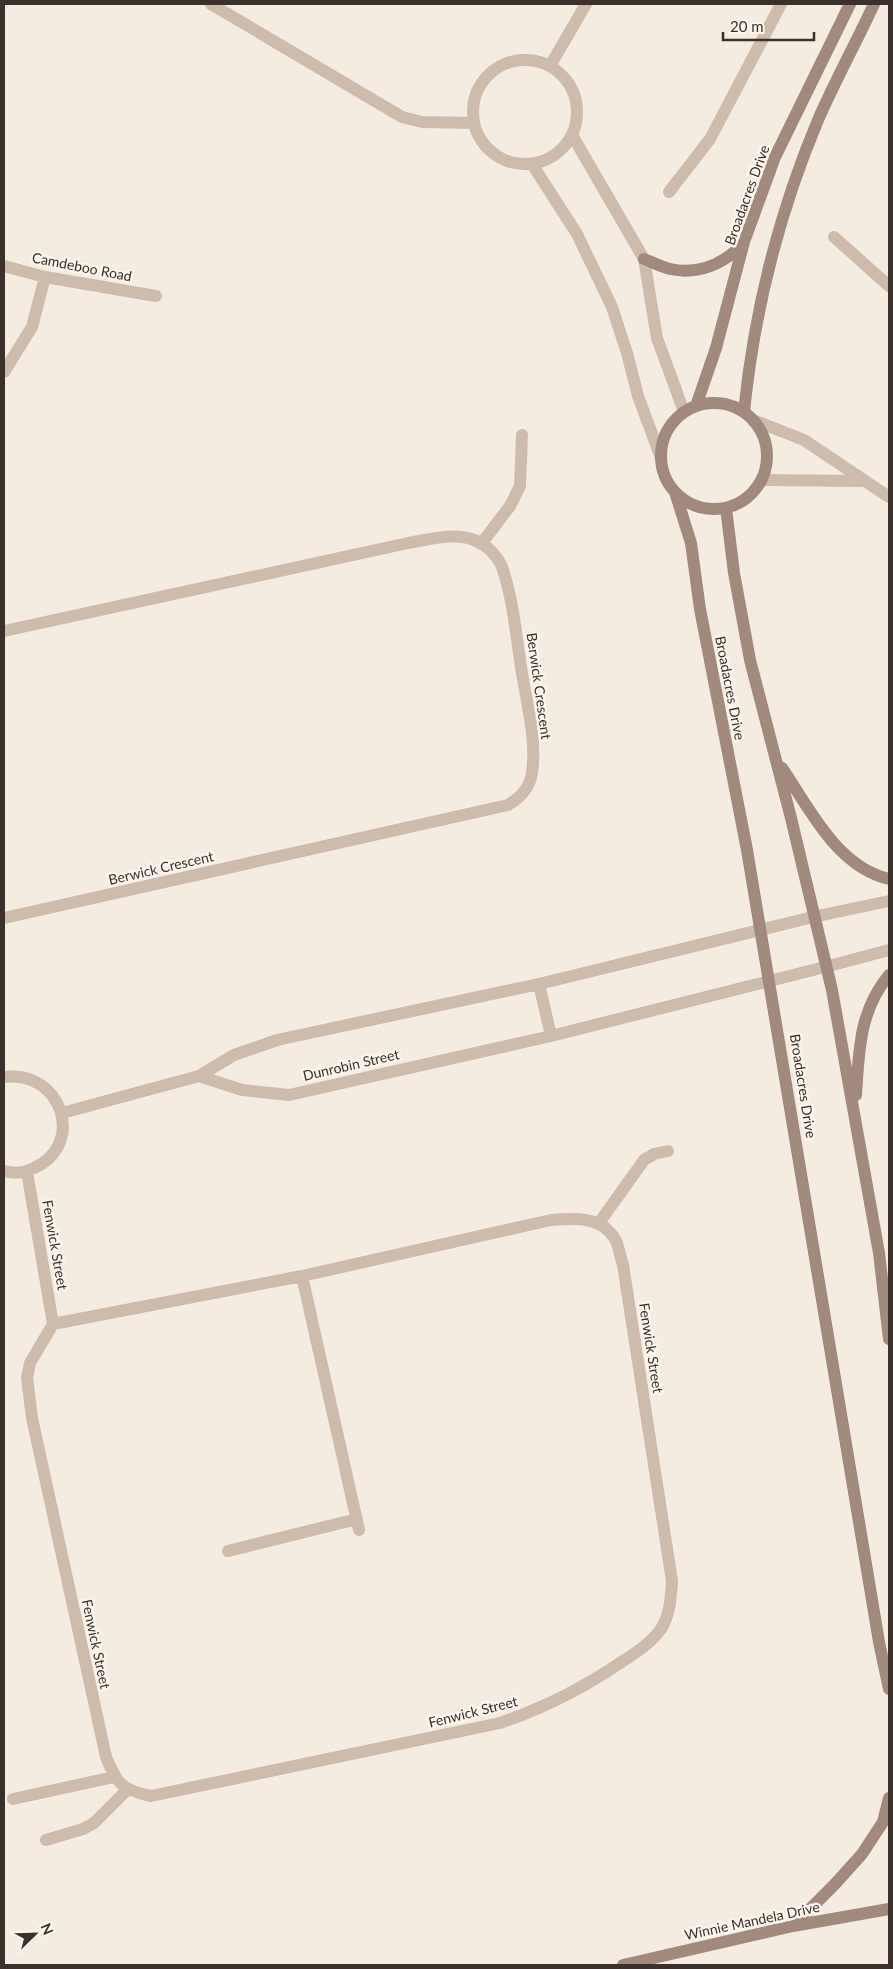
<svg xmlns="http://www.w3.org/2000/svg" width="893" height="1969" font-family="Lato,sans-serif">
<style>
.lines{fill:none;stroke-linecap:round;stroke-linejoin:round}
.lane{stroke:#cdbbac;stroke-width:12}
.street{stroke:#cdbbac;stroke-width:12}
.secondary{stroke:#a18a7d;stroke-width:12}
.labels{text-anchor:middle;stroke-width:5;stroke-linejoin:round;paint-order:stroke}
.street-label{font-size:14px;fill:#3b302b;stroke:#fbf5ee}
</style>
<rect width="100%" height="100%" fill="#f4ebe1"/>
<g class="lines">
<path class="lane" d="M 813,917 L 889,901
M 825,967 L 889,950"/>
<path class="street" d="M 211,4 L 402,117 L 422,122 L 474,123
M473 112a52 52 0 1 1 104 0a52 52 0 1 1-104 0Z
M 550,66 L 586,4
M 572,135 L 644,259 L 657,338 L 684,412
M 532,164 L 577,234 L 612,307 L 627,353 L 638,396 L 661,458
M 669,192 L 710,139 L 781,4
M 834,237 L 889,286
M 4,266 L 45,277 L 156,296
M 4,372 L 32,327 L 45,277
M 753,420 L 804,440 L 889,497
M 762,480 L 864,481
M 481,544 L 510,506 L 520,486 L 522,435
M 4,631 L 408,543 C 436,538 468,528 491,551 C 495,555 500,562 502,567 C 513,599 516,634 521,667 C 526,701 537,738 532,773 C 530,787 520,798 508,805 L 4,918
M 539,984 L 551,1036
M 199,1076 L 242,1090 L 289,1095 L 551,1036 L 825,967
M 4,1077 C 61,1069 87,1144 34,1168 C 24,1173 14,1174 4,1171
M 62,1113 L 199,1076 L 234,1055 L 277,1040 L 539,984 L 813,917
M 27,1172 L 53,1324 L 30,1363 L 27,1378 L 32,1418 L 106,1757 C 117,1784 122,1790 151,1796 L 500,1723 C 544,1708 585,1687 623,1661 C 637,1652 651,1643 661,1629 C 670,1615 671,1597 672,1581 L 623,1265 C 620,1257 619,1246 615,1239 C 601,1216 575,1218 551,1220 L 302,1276 L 53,1324
M 599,1223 L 644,1160 L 654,1154 L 668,1151
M 302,1276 L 359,1530
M 228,1551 L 357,1519
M 13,1799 L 114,1777
M 46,1840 L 83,1829 L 94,1823 L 128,1789"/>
<path class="secondary" d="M 644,259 C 652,262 661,267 670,269 C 698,275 723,264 742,245
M661 456a53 53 0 1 1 106 0a53 53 0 1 1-106 0Z
M 696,406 L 716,348 L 744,242 L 775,157 L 850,4
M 744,412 C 754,312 779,213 818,120 C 835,81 856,43 874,4
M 675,492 L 691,543 L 700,609 L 747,850 L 879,1642 L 889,1689
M 726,508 L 734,573 L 750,660 L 791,818 L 832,990 L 879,1253 L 889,1339
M 782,768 C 810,809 837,867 889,879
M 856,1095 C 859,1051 859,1011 889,975
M 793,1926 L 835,1884 L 862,1854 L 883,1822 L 889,1798
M 623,1965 L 793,1926 L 889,1909"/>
</g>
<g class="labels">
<g class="street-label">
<text transform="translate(747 195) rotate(-70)" y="5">Broadacres Drive</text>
<text transform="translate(82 267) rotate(11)" y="5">Camdeboo Road</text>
<text transform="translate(539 686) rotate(82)" y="5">Berwick Crescent</text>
<text transform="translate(730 688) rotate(79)" y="5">Broadacres Drive</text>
<text transform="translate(161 868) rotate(-13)" y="5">Berwick Crescent</text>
<text transform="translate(351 1065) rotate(-13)" y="5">Dunrobin Street</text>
<text transform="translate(803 1086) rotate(81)" y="5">Broadacres Drive</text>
<text transform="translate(55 1245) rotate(80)" y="5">Fenwick Street</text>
<text transform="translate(651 1348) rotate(81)" y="5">Fenwick Street</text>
<text transform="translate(96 1644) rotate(78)" y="5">Fenwick Street</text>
<text transform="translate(473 1712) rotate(-14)" y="5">Fenwick Street</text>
<text transform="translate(752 1921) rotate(-12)" y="5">Winnie Mandela Drive</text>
</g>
</g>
<rect width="893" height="1969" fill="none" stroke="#3b302b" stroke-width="10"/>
<g transform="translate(35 1934) rotate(67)" stroke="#fbf5ee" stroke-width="4" paint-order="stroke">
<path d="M0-4L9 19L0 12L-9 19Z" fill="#3b302b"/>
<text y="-8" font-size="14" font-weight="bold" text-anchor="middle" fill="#3b302b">N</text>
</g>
<path d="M723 32v8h91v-8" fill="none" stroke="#3b302b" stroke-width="2.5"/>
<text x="730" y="32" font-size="15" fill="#3b302b" stroke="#fbf5ee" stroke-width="4" paint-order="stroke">20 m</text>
</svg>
